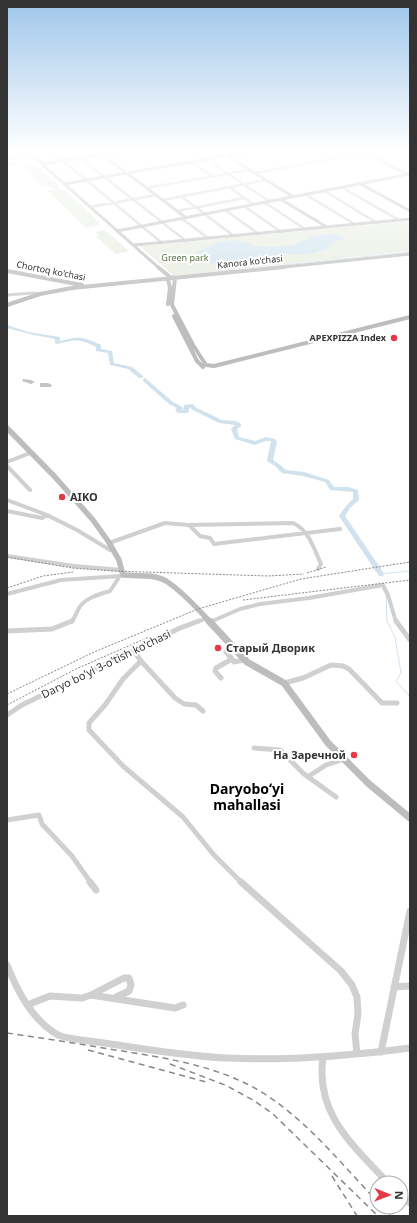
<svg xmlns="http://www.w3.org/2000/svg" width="417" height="1223" font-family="'Noto Sans',sans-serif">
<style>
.green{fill:#e6ecdf}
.water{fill:#cfe2ee}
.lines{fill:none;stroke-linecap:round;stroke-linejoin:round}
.stream{stroke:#cfe2ee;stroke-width:1}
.river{fill:#cfe2ee;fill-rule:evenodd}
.taxiway{fill:#c4c4c4;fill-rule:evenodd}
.street-far4{stroke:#d0d0d0;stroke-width:2.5}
.street-far3{stroke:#d0d0d0;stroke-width:3}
.street-far2{stroke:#d0d0d0;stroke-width:4}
.street-far1{stroke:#d0d0d0;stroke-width:5}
.street{stroke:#d0d0d0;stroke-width:7}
.secondary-far3{stroke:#bdbdbd;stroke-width:3}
.secondary-far2{stroke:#bdbdbd;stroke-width:4}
.secondary-far1{stroke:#bdbdbd;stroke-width:5.5}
.secondary{stroke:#bdbdbd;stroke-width:7}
.rail-far1{stroke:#888;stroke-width:1;stroke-dasharray:2 1.5;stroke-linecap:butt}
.rail{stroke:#888;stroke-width:1.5;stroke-dasharray:6 4.5;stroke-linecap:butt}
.poi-dot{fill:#e63946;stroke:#fff;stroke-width:1.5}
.labels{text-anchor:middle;stroke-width:4;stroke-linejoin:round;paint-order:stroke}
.far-park-label{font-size:9px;fill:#56703f;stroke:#fff}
.far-street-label{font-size:9px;fill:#333;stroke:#fff}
.far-poi-label{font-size:9px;font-weight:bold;fill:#333;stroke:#fff;text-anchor:end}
.poi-label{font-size:11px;font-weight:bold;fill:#333;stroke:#fff;text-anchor:start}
.street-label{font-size:11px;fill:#333;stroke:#fff}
.near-neighbourhood-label{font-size:14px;font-weight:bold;fill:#000;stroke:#fff}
</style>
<rect width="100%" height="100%" fill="#fff"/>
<path class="green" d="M 37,165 L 61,188 L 54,190 L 49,186 L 43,187 L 23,167 Z
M 61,189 L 66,191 L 99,222 L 98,222 L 100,225 L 86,228 L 48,191 Z
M 410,221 L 410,251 L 174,276 L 140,246 Z
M 104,230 L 106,231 L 129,251 L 115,254 L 96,236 L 99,236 L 95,232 Z"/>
<path class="water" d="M 324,234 L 336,234 L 341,235 L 339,237 L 345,237 L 343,238 L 347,238 C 339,240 335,242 328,246 L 331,248 L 309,254 L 286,254 L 255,260 L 219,262 L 214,264 L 203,261 L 203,259 L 198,255 L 198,252 C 212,243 229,238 245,242 C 250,243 253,246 257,246 C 268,248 280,247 291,245 C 302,244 314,232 325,236 Z"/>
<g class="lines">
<path class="stream" d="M 284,265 L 410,252
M 381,576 L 381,574 L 410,571
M 382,587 L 386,595 L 387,621 L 395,637 L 401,673 L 396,681 L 410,697"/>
<path class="river" d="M 7,325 L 28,332 L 60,337 L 60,341 C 80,336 82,336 101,345 L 101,349 L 112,351 L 114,363 L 132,367 L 144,377 L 139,378 L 128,369 L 110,365 L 108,353 L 96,351 L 96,347 C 78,338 76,340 57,344 L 55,343 L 55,339 L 30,334 L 7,328 Z
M 145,378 L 173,402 L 182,407 L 183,408 L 181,410 L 183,410 L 184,405 L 193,404 L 195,407 L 222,420 L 236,421 L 241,424 L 241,426 L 237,429 L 239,437 L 255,441 L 266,437 L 275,439 L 277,442 L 273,460 L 279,464 L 286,470 L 304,472 L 329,480 L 334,487 L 348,487 L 358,490 L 359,500 L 350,508 L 345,516 L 383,572 L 384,574 L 383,576 L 379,576 L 339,516 L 346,506 L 353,499 L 353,492 L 330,490 L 325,482 L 303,476 L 282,473 L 275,466 L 267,461 L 271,441 L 266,441 L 255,445 L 235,439 L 231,429 L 235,425 L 219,423 L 191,409 L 190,407 L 188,413 L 178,413 L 175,410 L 177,408 L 169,404 L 143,381 L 143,379 Z"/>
<path class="taxiway" d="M 23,379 L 31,380 L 35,382 L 31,384 L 22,381 Z
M 40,383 L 48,383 L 52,385 L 51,387 L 40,387 Z"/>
<path class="street-far4" d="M 49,149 L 162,243
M 69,149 L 186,241
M 7,159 L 26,157 L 17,149
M 191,162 L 212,176
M 7,164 L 13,164
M 213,164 L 269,201
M 254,173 L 364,153
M 229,187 L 253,204
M 341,187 L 399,220
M 147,188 L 249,170
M 323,190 L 377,223
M 305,194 L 356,225
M 182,197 L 234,236
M 163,200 L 266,180
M 264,202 L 305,229
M 244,206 L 281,232
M 90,207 L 157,195
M 225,210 L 259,234
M 177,211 L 245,198
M 181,218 L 208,238"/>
<path class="street-far3" d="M 7,295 L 33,293 L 40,294"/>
<path class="street-far2" d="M 7,462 L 30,453
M 7,466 L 30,490
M 7,500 L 47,515
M 7,511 L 42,518 L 47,515 L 77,530 L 110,550 L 113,550
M 189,525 L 200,536 L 210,538 L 214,544 L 340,529
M 109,543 L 165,523 L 189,525 L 293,523 C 309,530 314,549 321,564 L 318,569
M 7,556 L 74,566 L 122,570
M 7,594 L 61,580 L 121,576
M 71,622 C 76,617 76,613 79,608 C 85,598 100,594 110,591 L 120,576
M 197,622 L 207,618
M 210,622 L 240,609 L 260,604 L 309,598 L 383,585 L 388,595 L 396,622"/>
<path class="street-far1" d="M 396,621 L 410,640
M 210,622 L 213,621
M 7,631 L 52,629 L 72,621
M 134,651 L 141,661 L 175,698 L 184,704 L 196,705 L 203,711
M 232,659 L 226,652 L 233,647
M 141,661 L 123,679 L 105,705 L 89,723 L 89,730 L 123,766 L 183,817 L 214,855 L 242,883
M 221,678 L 215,671 L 216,668 L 232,659 L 234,662 L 244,660
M 284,683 L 303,678 L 331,665 L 343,666 L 349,669 L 382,703 L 397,703
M 7,715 L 22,705 L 180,628 L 199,621
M 254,748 L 280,750 L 304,774 L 336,797
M 309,776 L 326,765 L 344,759
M 7,820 L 39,815 L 42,824 L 72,856 L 91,883"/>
<path class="street" d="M 90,882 L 96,890
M 241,882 L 341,971 L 352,985 L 357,997 L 358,1014 L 355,1034 L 357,1054
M 7,965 C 18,992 32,1020 58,1035 C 65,1039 101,1042 111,1044 C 149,1050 187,1056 226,1058 C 287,1061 349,1056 410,1048
M 394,987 L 410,986
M 91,995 L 124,978 L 129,978 L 131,985 L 129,991 L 116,997
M 27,1005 L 50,996 L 82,998 L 91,995 L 175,1008 L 183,1005
M 381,1052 L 410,911
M 323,1058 C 315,1114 353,1145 388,1183
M 401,1196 L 410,1203"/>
<path class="secondary-far3" d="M 25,149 L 159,268
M 95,149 L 185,217
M 357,149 L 407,174
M 227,156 L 292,196
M 42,164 L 136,149
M 359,183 L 410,211
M 64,184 L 264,149
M 280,199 L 327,227
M 117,231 L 410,174
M 134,245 L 410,219
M 274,268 L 410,254"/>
<path class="secondary-far2" d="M 158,267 L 170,277 L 175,278 L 172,305 L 193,345 L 206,365 L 214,366 L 410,317
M 7,271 L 82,285
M 168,279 L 170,288 L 168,304
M 7,305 L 40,294 L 72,288 L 284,267
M 174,316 L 197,361 L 203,367"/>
<path class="secondary-far1" d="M 7,428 L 55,477 L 93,520 L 108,541 L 119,560 L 123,575 C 137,576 154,574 166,581 C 179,589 200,611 210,622"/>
<path class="secondary" d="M 209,621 L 247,662 L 284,683 L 328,743 L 369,784 L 410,818"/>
<path class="rail-far1" d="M 7,557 L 72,568 L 113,571 L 268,576 L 304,574
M 307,573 L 326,567
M 7,588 L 43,576 L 73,572
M 243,600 L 410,580
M 7,694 L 94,652 L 198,609 L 301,579 L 410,562
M 7,705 L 76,669 L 149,637"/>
<path class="rail" d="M 7,1033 C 41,1038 75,1043 109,1049 C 167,1058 227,1066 275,1101 C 314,1129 344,1167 377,1201
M 88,1050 L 206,1082
M 170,1064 L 225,1085 L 253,1100 L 273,1114 L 378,1216
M 332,1176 L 357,1216
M 382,1207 L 391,1216"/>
</g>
<linearGradient id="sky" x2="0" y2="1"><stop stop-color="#9ec6ea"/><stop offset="0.47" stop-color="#fff"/><stop offset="1" stop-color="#fff" stop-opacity="0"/></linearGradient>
<rect width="417" height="320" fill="url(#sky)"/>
<g class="poi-dot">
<circle cx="394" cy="338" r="4"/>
<circle cx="62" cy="497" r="4"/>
<circle cx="218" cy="648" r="4"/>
<circle cx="354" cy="755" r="4"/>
</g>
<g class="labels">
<g class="far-park-label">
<text x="185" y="261">Green park</text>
</g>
<g class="far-street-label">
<text transform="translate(250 262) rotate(-6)" y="3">Kanora ko'chasi</text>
<text transform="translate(51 271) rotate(11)" y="3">Chortoq ko'chasi</text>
</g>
<g class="far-poi-label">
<text x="386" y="341">APEXPIZZA Index</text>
</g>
<g class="poi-label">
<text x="70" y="501">AIKO</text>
<text x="226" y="652">Старый Дворик</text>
<text x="346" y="759" text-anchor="end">На Заречной</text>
</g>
<g class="street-label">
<text transform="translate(106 664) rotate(-26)" y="4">Daryo bo'yi 3-o'tish ko'chasi</text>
</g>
<g class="near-neighbourhood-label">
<text x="247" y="794">Daryoboʻyi<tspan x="247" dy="16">mahallasi</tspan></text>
</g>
</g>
<rect width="417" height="1223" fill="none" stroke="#333333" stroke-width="16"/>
<g transform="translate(389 1195) rotate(91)"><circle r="19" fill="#ffffff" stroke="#adadad"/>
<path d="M0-3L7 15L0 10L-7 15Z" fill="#e63946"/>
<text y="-6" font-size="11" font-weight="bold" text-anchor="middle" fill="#333333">N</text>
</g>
</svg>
